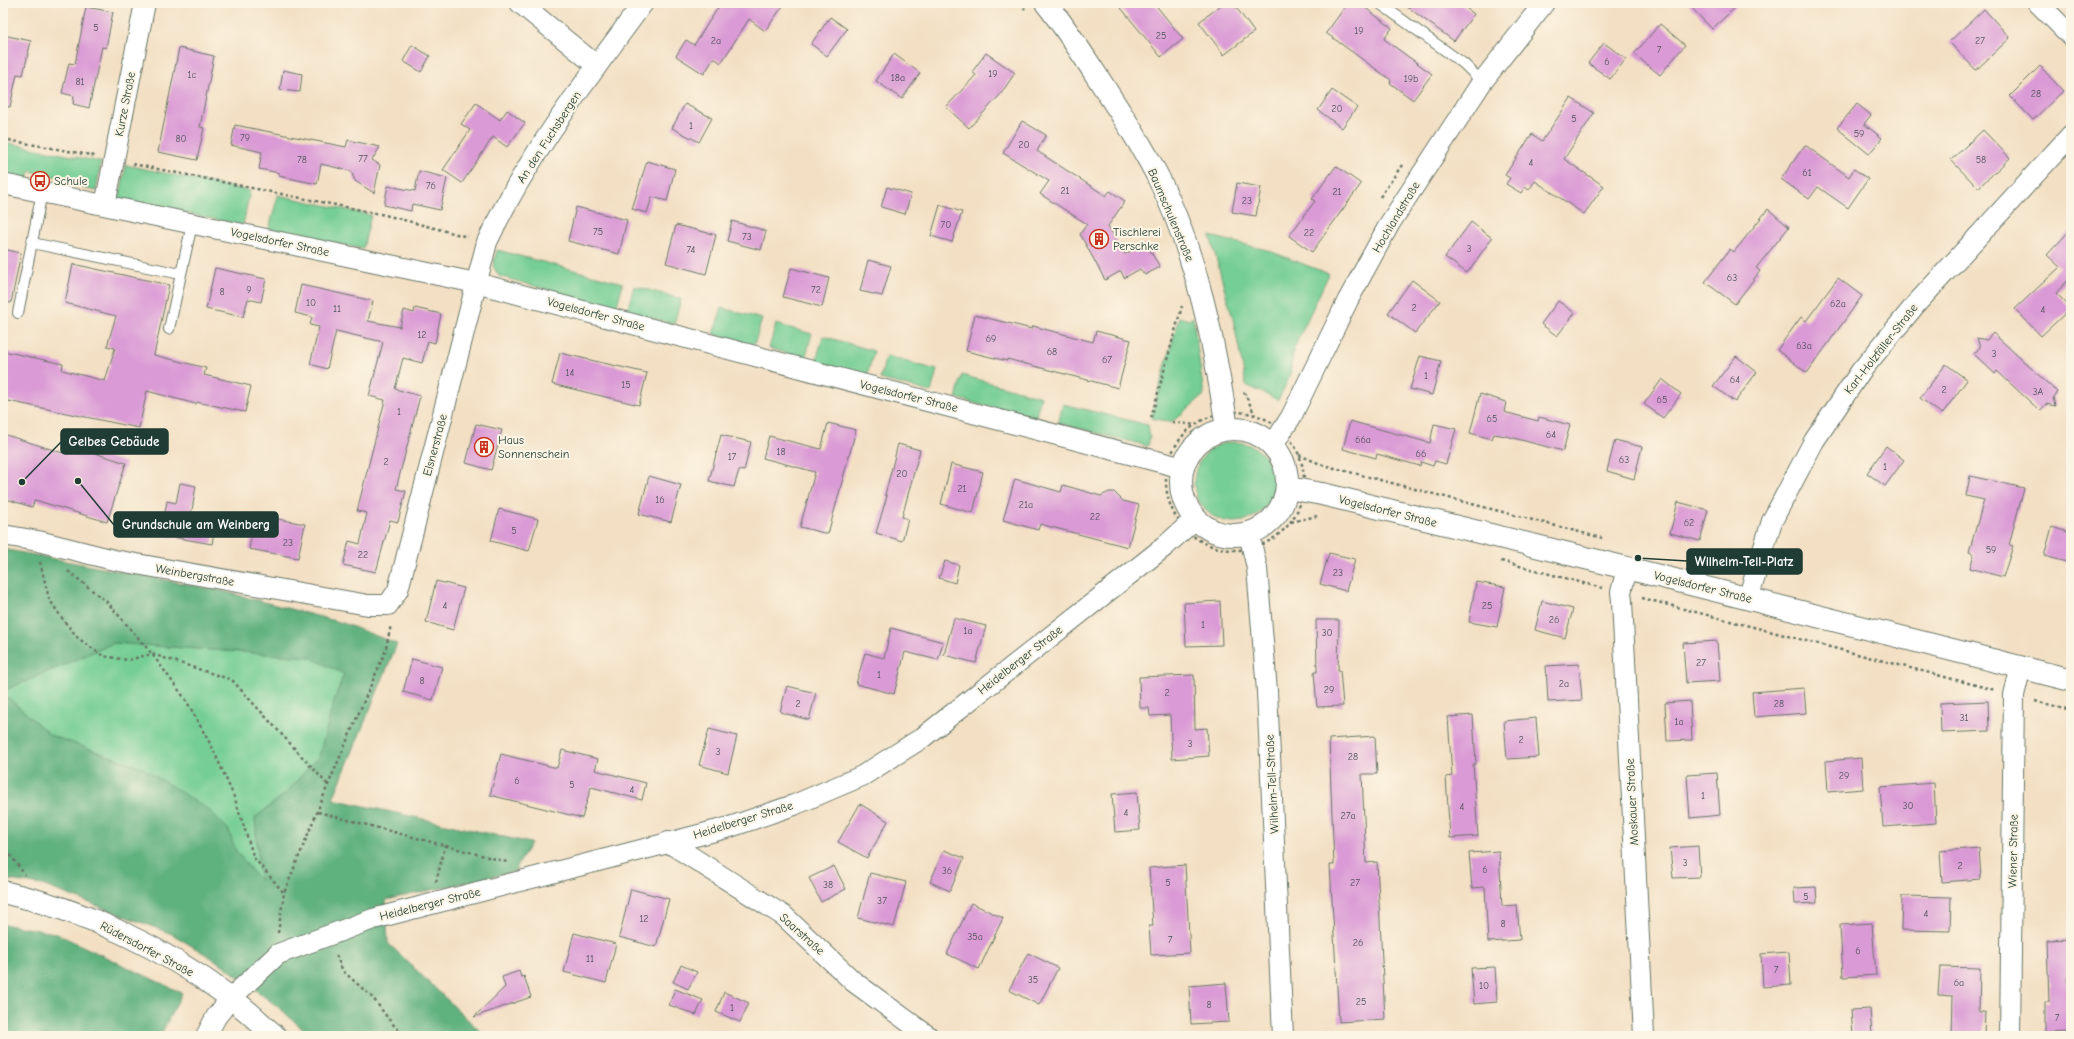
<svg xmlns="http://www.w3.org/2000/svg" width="2074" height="1039" font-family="'Comic Neue',sans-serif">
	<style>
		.green { fill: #74ce94; stroke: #4a8664 }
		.forest { fill: #5fb17e; stroke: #3f7759 }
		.building { fill: #da9ad5 }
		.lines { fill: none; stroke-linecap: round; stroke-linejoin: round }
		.service-casing { stroke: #697666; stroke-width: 12 }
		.minor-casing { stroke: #697666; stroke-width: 22 }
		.tertiary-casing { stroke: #697666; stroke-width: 24 }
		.secondary-casing { stroke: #697666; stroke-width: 24 }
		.path { stroke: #697666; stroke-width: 2.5; stroke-dasharray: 3 3; stroke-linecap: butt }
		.service { stroke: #fff; stroke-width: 10 }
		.minor { stroke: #fff; stroke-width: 20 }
		.tertiary { stroke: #fff; stroke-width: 22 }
		.secondary { stroke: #fff; stroke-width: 22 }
		.labels { text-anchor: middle; stroke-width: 4; stroke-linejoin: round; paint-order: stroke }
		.number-label { font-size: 10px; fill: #4e545c }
		.street-label { font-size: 12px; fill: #1f3d34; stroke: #fcf5e5 }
		.poi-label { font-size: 12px; fill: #1f3d34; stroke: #fcf5e5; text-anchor: start }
		.leader { fill: none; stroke: #1f3d34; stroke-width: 1.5 }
		.callout-dot { fill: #1f3d34; stroke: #fcf5e5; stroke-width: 1.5 }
		.callout { fill: #1f3d34; stroke: #1f3d34; stroke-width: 1.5 }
		.callout-label { font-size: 13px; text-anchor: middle; font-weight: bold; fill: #fff }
	</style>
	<rect width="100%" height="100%" fill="#fcf5e5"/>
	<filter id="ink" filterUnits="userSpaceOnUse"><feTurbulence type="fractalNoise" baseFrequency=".025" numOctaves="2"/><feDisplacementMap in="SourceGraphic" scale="8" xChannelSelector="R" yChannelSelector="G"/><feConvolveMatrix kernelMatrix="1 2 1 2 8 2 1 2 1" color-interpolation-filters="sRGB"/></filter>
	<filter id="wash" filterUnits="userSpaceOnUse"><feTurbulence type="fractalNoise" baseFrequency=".012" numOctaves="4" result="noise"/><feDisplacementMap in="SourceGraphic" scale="16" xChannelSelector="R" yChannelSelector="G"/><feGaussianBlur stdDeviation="0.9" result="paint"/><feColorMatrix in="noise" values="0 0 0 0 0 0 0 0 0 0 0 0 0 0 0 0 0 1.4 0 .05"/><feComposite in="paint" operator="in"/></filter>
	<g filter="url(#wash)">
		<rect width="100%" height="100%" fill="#f3e0c4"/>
		<path class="green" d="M3,142L101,162L96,191L82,188L83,182L30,171L28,180L3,174Z
			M126,165L250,191L243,225L119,199Z
			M278,195L371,215L363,249L269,229Z
			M1210,236L1267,250L1329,274L1293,350L1290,376L1278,400L1246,385L1234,323Z
			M497,250L623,283L616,309L499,276L493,266Z
			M634,286L681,299L674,324L627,311Z
			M722,308L762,319L754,345L713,334Z
			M1179,317L1189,320L1193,317L1204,395L1172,422L1151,418Z
			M776,324L812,334L805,359L769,348Z
			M823,336L874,351L867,376L816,361Z
			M886,356L937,370L931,392L880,379Z
			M962,375L1041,397L1035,420L956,398Z
			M1063,404L1148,425L1150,436L1148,446L1058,423Z
			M1194 482a40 40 0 1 1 80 0a40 40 0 1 1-80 0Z
			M114,643L310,657L344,674L334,701L319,756L286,793L255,818L260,882L236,851L228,829L143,768L50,735L3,693V691Z"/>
		<path class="forest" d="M3,549L223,591L343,623L397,644L333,799L531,843L514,872L386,900L388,943L485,1036H310L283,1011L223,965L172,934L42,885L3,879V693L50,735L143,768L209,810L228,829L236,851L260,881L255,818L286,793L319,756L334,701L344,674L310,657L114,643L3,691Z
			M3,924L55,933L182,993L160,1036H3Z"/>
		<g id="blocks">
			<path class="building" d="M721,3H785L765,31L749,19L721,63L714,58L704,74L676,56L686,40L694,45Z
				M1117,3H1154L1183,39L1161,57Z
				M1224,3H1233L1254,32L1224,55L1199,22Z
				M1348,3H1359L1392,28L1384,39L1432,74L1413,100L1390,83L1391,80L1326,33Z
				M1402,3H1459L1474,14L1454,41Z
				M1687,3H1740L1712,29Z
				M86,7L113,12L106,48L102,47L89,108L73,104L74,96L62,93L69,63L75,64Z
				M1984,9L2010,38L1976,70L1949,42Z
				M830,17L847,29L827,56L811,44Z
				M1660,24L1685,45L1660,75L1634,54Z
				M3,35L31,41L23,75L17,74L10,107L3,106Z
				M1604,43L1626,59L1610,79L1588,63Z
				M412,45L430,56L421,72L403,61Z
				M179,48L214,56L200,127L204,128L197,160L158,152Z
				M986,53L1015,73L1000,95L969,128L946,107L976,75L972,72Z
				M894,54L920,73L902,99L876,81Z
				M2040,66L2063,91L2033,120L2010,96Z
				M283,70L302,74L300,92L280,90Z
				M1332,90L1357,107L1342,128L1318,110Z
				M1571,98L1594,113L1564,159L1604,186L1584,214L1535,181L1529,190L1525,187L1521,193L1506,184L1510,178L1505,175L1532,134L1542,141Z
				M476,103L500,120L507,110L525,123L507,147L493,137L462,183L443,170L470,130L461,124Z
				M685,104L712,118L699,142L672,128Z
				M1857,104L1871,115L1864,124L1882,138L1869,154L1837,128Z
				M1022,121L1046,135L1037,151L1106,196L1110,191L1125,201L1108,226L1125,254L1146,244L1160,267L1145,275L1140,269L1124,278L1121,271L1105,280L1080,234L1087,224L1040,194L1049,181L1003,153Z
				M235,125L346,147L348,140L380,147L372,160L380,165L374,193L355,181L351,171L321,164L317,184L279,176V173L259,169L262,152L231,145Z
				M1983,130L2010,158L1978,188L1951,160Z
				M1805,145L1849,177L1854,169L1868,179L1848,208L1818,187L1809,199L1781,179Z
				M647,161L675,169L667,201L652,197L647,213L632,209Z
				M1336,166L1361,184L1312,252L1289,236L1315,201L1312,199Z
				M419,171L447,178L440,210L412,204L411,211L384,205L388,186L415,191Z
				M1237,183L1261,187L1256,216L1232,212Z
				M887,187L911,194L905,214L881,207Z
				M940,205L962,212L952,242L931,236Z
				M576,207L627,220L619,254L568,241Z
				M1768,209L1789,227L1756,268L1760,271L1735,304L1705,282L1730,249L1734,252Z
				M732,221L766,231L761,250L727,241Z
				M1471,222L1492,238L1467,273L1445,257Z
				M676,225L716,235L706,274L666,263Z
				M2071,229V277L2056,293L2071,308L2041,336L2015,309L2060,267L2047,255Z
				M3,249L21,253L11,303L3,302Z
				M868,260L891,266L882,296L860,291Z
				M73,264L169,285L154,355L206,368L204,375L251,386L245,412L197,402L196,404L147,391L139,428L3,400V351L63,364L62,370L105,381L115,348L107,346L116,316L65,303Z
				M215,268L266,279L261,302L248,299L243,317L206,309Z
				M791,268L829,278L822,307L783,297Z
				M1838,278L1862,296L1807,373L1777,350L1801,317L1806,321Z
				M1412,280L1440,301L1415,333L1388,313Z
				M301,285L373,301L368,321L400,327L404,310L414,313L415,308L441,314L435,343L428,341L422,363L403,358L395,389L420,396L396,489L406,491L398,522L390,520L376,572L343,565L349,541L360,544L367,513L357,511L385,400L369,396L383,342L336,331L327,369L310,364L319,327L310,325L312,317L295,313Z
				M1558,301L1575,313L1557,336L1541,324Z
				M975,315L1032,329L1033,326L1093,342L1096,331L1131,340L1118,388L1007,359V361L966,351Z
				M1993,333L2057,392L2053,397L2055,406L2046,404L2040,411L1997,371L1995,374L1974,354L1980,347L1977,338L1987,340Z
				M560,353L647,373L639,405L552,384Z
				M1420,356L1441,361L1432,395L1410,389Z
				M1736,356L1757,372L1735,402L1713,386Z
				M1946,364L1967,380L1942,414L1920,398Z
				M1662,379L1681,394L1663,418L1644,404Z
				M1480,394L1506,402L1504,412L1538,421L1539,417L1570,425L1563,451L1506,436L1494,434L1492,439L1470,433Z
				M1350,421L1430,443L1434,424L1456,429L1446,464L1435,461L1433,466L1421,462L1420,466L1377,454L1376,458L1343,449Z
				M828,423L856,430L828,534L800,527L815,472L763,458L769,436L821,449Z
				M476,424L502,430L491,470L466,463Z
				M3,434L63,453L66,444L126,463L107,522L35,500L32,507L3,498Z
				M721,435L751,442L744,471L739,470L734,487L709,481Z
				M1615,440L1642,447L1634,479L1607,471Z
				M898,444L920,450L902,517L908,519L902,541L876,533L887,496L885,495Z
				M1886,446L1904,460L1885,486L1867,473Z
				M951,464L983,472L973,513L941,504Z
				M649,476L681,485L671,522L639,514Z
				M1970,476L2024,488L2009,545L2013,546L2003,577L1970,568L1974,554L1969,552L1984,500L1966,496Z
				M1015,479L1061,492L1063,485L1101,496L1109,492H1114L1123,501L1139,505L1128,547L1040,524L1038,530L1003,520Z
				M180,483L196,486L191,516L216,520L212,544L161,535L167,501L176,503Z
				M1678,502L1708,510L1700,541L1670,533Z
				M499,509L538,519L529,551L491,541Z
				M255,515L305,524L298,558L249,549Z
				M2052,527L2071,533V563L2044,556Z
				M1329,553L1355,559L1346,591L1320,584Z
				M945,561L959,565L955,583L939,578Z
				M436,581L464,588L453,630L426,622Z
				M1476,582L1505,587L1497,627L1469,622Z
				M1220,601L1222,645L1186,646L1184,603Z
				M1542,601L1573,609L1565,638L1535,630Z
				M954,618L986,626L976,663L944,655Z
				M1316,620H1339L1338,670H1340L1343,706L1317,707L1314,672H1317Z
				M891,628L943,642L938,660L905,652L894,694L856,684L865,653L884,658Z
				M1717,641L1720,681L1686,683L1683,643Z
				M412,659L442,667L433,700L403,692Z
				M1579,664L1582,700L1548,702L1546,666Z
				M1194,675L1195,729L1207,728L1209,756L1172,759L1170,715L1150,716L1149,708H1140L1139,677Z
				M787,686L816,693L809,720L780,712Z
				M1804,688L1806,713L1754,717L1752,692Z
				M1690,701L1692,740L1667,741L1665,703Z
				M1988,701L1989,731L1941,733L1940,703Z
				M1473,715L1476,764H1473L1478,836L1450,838L1446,777L1452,776L1448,717Z
				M1536,718L1539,757L1507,759L1504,721Z
				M709,729L737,736L728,773L699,765Z
				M1375,736L1377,774H1362L1366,863L1377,862L1385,1019L1339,1022L1330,865H1334L1329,739Z
				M562,750L598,759L595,770L646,783L642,800L591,787L582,818L490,795L501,754L557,768Z
				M1861,758L1863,789L1828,792L1826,761Z
				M1717,773L1720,815L1690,818L1687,775Z
				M1934,783L1936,823L1883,827L1880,787Z
				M1137,792L1140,830L1115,832L1112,794Z
				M860,804L888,821L867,858L838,842Z
				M1698,846L1700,877L1673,878L1670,848Z
				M1979,848L1981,879L1942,882L1940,851Z
				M944,850L964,858L950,891L930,882Z
				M1499,851L1502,906L1517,905L1520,940L1488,942L1485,887L1472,888L1469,853Z
				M1185,865L1190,953L1151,955L1149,926H1153L1149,868Z
				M834,866L846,889L821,902L809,878Z
				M870,873L906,882L894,927L858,918Z
				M1816,887L1817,903L1795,904L1794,888Z
				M631,889L669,899L656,947L619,937Z
				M1902,896L1951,897L1950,931L1901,930Z
				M971,903L1003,918L979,969L947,954Z
				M1872,923L1876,975L1843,977L1840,925Z
				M574,933L616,944L606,983L564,972Z
				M2071,939V974H2068L2070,1032L2045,1033V1002H2049L2047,940Z
				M1789,952L1791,985L1763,987L1761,954Z
				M1028,953L1058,968L1039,1005L1009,990Z
				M681,965L697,972L688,989L673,982Z
				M1495,967L1497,1002L1474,1004L1471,968Z
				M1940,967L1980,968L1979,1012H1985L1984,1036H1952L1953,996L1938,995Z
				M519,971L521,977L524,976L531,997L474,1017L505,987L502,977Z
				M1226,983L1229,1022L1191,1024L1189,986Z
				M675,989L703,1000L696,1015L669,1005Z
				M724,992L749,1003L740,1022L716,1012Z
				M1870,1009L1872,1036H1853L1851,1010Z"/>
		</g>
	</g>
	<g filter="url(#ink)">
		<use href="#blocks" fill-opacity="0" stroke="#697666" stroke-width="1"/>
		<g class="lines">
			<defs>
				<path id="service" d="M1379,3L1464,64L1482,82
					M32,243L181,274
					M18,313L42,192
					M169,329L192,224"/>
				<path id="minor" d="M520,3L597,66
					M2038,3L2071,36
					M3,184L476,283L1183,468
					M105,205L145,3
					M1273,445L1291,417L1348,300L1390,223L1482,82L1544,3
					M1249,534L1257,568L1267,691L1283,1036
					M3,535L38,541L114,560L368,605H388L398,590L487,242C527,156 587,80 643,3
					M1627,569L1621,592L1622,601L1644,1036
					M1748,599L1772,521L1814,441L1861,371L1916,304L2071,135
					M668,842L784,916L854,982L928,1036
					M206,1036L216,1017L231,998L278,954L373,919L730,827L794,805L862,776L922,738L1164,547L1195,519
					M2010,1036L2014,695L2021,667"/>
				<path id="tertiary" d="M1046,3C1070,33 1090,66 1111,98C1128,124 1145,151 1159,179C1197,256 1215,344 1227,429
					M1181 482a53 53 0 1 1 106 0a53 53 0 1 1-106 0Z
					M1288,488L1322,494L1635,570L2071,680"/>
				<path id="secondary" d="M3,892C85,910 164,948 231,998C247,1010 261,1024 275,1036"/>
			</defs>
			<use href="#service" class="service-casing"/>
			<use href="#minor" class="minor-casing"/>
			<use href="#tertiary" class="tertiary-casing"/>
			<use href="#secondary" class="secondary-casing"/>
			<path class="path" d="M1020,3L1025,9
				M3,139L95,156
				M133,164L385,215L468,237
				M1380,197L1402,165
				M1244,392L1255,415
				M1166 481a69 69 0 1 1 138 0a69 69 0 1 1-138 0Z
				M1151,418L1182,306
				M1172,422L1195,425
				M1299,455L1323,465L1602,538
				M1291,522L1317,516
				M1501,561L1602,588
				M40,562L49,599L64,621L78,638L103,656L128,660L152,654L232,680L328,785
				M68,571L108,603L152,654L186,700L212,747L235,799L254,858L284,893
				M1642,598L1995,690
				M2035,701L2071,710
				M318,812L507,862
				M3,845L25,875
				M436,882L445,846
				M278,933L284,893L328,785L385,652L391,625
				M336,955L343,971L373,998L390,1021L404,1036"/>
			<use href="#service" class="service"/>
			<use href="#minor" class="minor"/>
			<use href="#tertiary" class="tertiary"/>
			<use href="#secondary" class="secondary"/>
		</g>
	</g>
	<defs>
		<symbol id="bus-ring" viewBox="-11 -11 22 22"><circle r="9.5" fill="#fcf5e5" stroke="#c8321e" stroke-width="1.5"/><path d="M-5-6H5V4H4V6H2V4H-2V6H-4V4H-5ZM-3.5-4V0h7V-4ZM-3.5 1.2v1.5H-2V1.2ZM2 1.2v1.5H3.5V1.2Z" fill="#c8321e"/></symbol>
		<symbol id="building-ring" viewBox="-11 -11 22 22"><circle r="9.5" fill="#fcf5e5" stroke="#c8321e" stroke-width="1.5"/><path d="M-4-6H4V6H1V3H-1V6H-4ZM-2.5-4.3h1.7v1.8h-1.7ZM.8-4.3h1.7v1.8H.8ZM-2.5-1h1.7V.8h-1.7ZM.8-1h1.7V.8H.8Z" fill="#c8321e"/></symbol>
	</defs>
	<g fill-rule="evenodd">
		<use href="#bus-ring" x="29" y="170" width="22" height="22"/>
		<use href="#building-ring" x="1088" y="228" width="22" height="22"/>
		<use href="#building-ring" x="473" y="436" width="22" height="22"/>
	</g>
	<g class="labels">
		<g class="number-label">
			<text x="96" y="31">5</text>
			<text x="1359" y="34">19</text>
			<text x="1161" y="39">25</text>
			<text x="716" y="44">2a</text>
			<text x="1980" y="44">27</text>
			<text x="1659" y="53">7</text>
			<text x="1607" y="65">6</text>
			<text x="993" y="77">19</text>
			<text x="192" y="78">1c</text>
			<text x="898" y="81">18a</text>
			<text x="1411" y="82">19b</text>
			<text x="80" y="85">81</text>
			<text x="2036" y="97">28</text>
			<text x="1337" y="112">20</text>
			<text x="1574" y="122">5</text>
			<text x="691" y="129">1</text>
			<text x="1859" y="137">59</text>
			<text x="245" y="141">79</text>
			<text x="181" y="142">80</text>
			<text x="1024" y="148">20</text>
			<text x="363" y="162">77</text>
			<text x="302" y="163">78</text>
			<text x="1981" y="163">58</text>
			<text x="1531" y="166">4</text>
			<text x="1807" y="176">61</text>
			<text x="431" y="189">76</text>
			<text x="1065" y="194">21</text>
			<text x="1337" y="195">21</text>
			<text x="1247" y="204">23</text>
			<text x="946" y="228">70</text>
			<text x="598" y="235">75</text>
			<text x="1309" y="236">22</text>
			<text x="747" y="240">73</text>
			<text x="1469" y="252">3</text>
			<text x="691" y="253">74</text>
			<text x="1732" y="281">63</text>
			<text x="249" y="293">9</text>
			<text x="816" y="293">72</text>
			<text x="222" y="295">8</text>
			<text x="311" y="306">10</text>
			<text x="1838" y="307">62a</text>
			<text x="1414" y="311">2</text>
			<text x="337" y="312">11</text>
			<text x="2043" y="313">4</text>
			<text x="422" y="338">12</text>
			<text x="991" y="342">69</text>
			<text x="1804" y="349">63a</text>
			<text x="1052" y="355">68</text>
			<text x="1994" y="357">3</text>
			<text x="1107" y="363">67</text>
			<text x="570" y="376">14</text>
			<text x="1426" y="379">1</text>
			<text x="1735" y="383">64</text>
			<text x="626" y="388">15</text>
			<text x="1944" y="393">2</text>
			<text x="2038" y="395">3A</text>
			<text x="1662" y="403">65</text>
			<text x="399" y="415">1</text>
			<text x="1492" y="422">65</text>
			<text x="1551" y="438">64</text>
			<text x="1363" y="443">66a</text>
			<text x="781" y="455">18</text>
			<text x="1421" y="457">66</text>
			<text x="732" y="460">17</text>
			<text x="1624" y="463">63</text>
			<text x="386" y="465">2</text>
			<text x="1885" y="470">1</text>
			<text x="902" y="477">20</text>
			<text x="962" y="492">21</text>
			<text x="660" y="503">16</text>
			<text x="1026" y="508">21a</text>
			<text x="1095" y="520">22</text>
			<text x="1689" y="526">62</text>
			<text x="514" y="534">5</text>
			<text x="288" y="546">23</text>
			<text x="1991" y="553">59</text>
			<text x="363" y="558">22</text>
			<text x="1338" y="576">23</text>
			<text x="445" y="609">4</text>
			<text x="1487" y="609">25</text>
			<text x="1554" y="623">26</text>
			<text x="1203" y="628">1</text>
			<text x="968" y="634">1a</text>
			<text x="1327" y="636">30</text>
			<text x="1701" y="666">27</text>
			<text x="879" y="678">1</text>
			<text x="422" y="684">8</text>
			<text x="1564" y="687">2a</text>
			<text x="1329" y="693">29</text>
			<text x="1167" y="696">2</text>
			<text x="798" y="707">2</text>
			<text x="1779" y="707">28</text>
			<text x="1964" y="721">31</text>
			<text x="1679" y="725">1a</text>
			<text x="1521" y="743">2</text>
			<text x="1190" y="747">3</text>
			<text x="718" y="755">3</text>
			<text x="1353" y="760">28</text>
			<text x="1844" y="779">29</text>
			<text x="517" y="784">6</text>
			<text x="572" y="788">5</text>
			<text x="632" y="793">4</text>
			<text x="1703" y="799">1</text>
			<text x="1908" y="809">30</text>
			<text x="1462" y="810">4</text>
			<text x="1126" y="816">4</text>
			<text x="1348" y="819">27a</text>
			<text x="1685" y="866">3</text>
			<text x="1960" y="869">2</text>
			<text x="1485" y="873">6</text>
			<text x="947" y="874">36</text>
			<text x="1168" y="886">5</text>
			<text x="1355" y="886">27</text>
			<text x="828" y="888">38</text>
			<text x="1806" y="900">5</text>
			<text x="882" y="904">37</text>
			<text x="1926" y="917">4</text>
			<text x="644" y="922">12</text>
			<text x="1503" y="927">8</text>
			<text x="975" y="940">35a</text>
			<text x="1170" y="943">7</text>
			<text x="1358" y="946">26</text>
			<text x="1858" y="954">6</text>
			<text x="590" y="962">11</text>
			<text x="1776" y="973">7</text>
			<text x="1033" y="983">35</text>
			<text x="1959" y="986">6a</text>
			<text x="1484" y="989">10</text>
			<text x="1361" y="1005">25</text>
			<text x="1209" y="1008">8</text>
			<text x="732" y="1011">1</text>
			<text x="2057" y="1021">7</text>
		</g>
		<g class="street-label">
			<text transform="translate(125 104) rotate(-79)" y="4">Kurze Straße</text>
			<text transform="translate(549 137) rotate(-57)" y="4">An den Fuchsbergen</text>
			<text transform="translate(1171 215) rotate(67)" y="4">Baumschulenstraße</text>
			<text transform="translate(1396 217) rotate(-59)" y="4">Hochlandstraße</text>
			<text transform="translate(280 242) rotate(12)" y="4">Vogelsdorfer Straße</text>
			<text transform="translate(596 314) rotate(15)" y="4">Vogelsdorfer Straße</text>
			<text transform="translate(1881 349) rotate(-52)" y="4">Karl-Holzfäller-Straße</text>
			<text transform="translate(909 396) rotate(14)" y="4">Vogelsdorfer Straße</text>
			<text transform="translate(435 445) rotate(-75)" y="4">Elsnerstraße</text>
			<text transform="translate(1388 511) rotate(14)" y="4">Vogelsdorfer Straße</text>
			<text transform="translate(195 575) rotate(10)" y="4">Weinbergstraße</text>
			<text transform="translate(1703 587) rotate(14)" y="4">Vogelsdorfer Straße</text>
			<text transform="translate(1020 660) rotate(-38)" y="4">Heidelberger Straße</text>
			<text transform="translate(1272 784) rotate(-93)" y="4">Wilhelm-Tell-Straße</text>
			<text transform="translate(1632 802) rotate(-93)" y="4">Moskauer Straße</text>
			<text transform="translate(743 820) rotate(-17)" y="4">Heidelberger Straße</text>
			<text transform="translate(2013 851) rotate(-89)" y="4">Wiener Straße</text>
			<text transform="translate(430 904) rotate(-14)" y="4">Heidelberger Straße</text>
			<text transform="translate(802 934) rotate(42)" y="4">Saarstraße</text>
			<text transform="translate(147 949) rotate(28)" y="4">Rüdersdorfer Straße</text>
		</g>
		<g class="poi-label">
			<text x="54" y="185">Schule</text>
			<text x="1113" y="236">Tischlerei<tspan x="1113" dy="14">Perschke</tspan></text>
			<text x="498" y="444">Haus<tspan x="498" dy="14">Sonnenschein</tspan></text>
		</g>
	</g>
	<path class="leader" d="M22 482L61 442M78 481L114 525M1638 558L1687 561"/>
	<g class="callout-dot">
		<circle cx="22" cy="482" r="4"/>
		<circle cx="78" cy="481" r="4"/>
		<circle cx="1638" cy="558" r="4"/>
	</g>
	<g class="callout">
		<rect x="61" y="429" width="107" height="25" rx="4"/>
		<rect x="114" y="512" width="164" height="25" rx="4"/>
		<rect x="1687" y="549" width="115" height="25" rx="4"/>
	</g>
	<g class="callout-label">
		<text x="114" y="446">Gelbes Gebäude</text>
		<text x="196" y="529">Grundschule am Weinberg</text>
		<text x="1744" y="566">Wilhelm-Tell-Platz</text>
	</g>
	<rect width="2074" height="1039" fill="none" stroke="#fcf5e5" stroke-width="16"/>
</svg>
